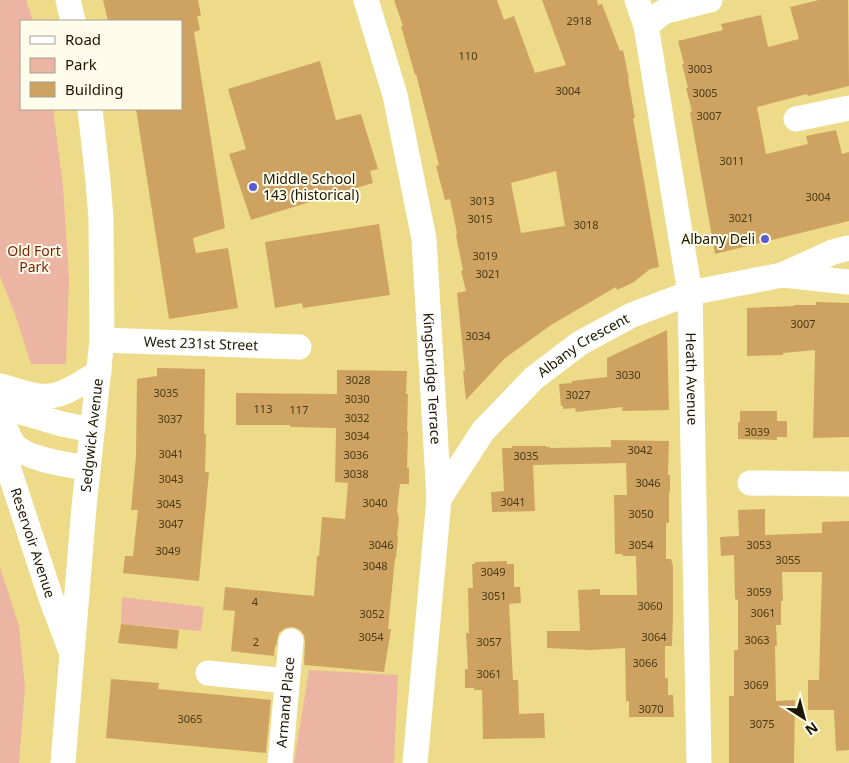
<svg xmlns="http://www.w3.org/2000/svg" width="849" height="763" font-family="'Noto Sans',sans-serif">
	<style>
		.green { fill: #ecb4a3 }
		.building { fill: #cea362; fill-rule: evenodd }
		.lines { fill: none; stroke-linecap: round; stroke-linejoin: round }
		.minor { stroke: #fff; stroke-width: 25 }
		.poi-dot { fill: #595cd3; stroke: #fffcec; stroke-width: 2 }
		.labels { text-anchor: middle; stroke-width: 4; stroke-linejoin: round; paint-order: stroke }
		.number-label { font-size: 11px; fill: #483a18 }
		.poi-label { font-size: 14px; fill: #1c1700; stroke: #fffcec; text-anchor: start }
		.park-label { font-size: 14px; fill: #7c2403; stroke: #fffcec }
		.street-label { font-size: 14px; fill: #1c1700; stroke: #fffcec }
	</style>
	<rect width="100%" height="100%" fill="#eddb89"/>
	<path class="green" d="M0,0H26L33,21H21V109H53L63,186L69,279L66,364H31L15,314L0,276Z
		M0,567L19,626L25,688L19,763H0Z
		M122,597L204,607L201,631L121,624Z
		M309,670L398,675L394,763H294Z"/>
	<path class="building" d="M103,0H198L201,16H197L200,30L194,32L225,228L193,238L196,253L228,248L238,308L169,319L136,109H181V21H108Z
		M394,0H497L504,20L514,16L535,73L566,65L542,0H597L598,5L602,4L620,51L623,50L629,79H628L635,118H633L659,267L650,269L634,282L617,290L616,287L551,325L504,359L466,400L463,371H465L457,293L466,291L461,271L463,270L456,236L457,233L450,199L445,200L436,166L439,165L416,74L415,75L401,26H403ZM556,171L565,226L521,233L511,183Z
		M819,0H848L849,86L808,96L807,94L757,107L766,154L808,144L806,136L836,130L842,154L849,152V221L715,254L690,112L692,111L686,88H688L682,64H684L678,41L723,30L721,24L761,15L768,47L799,39L790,7Z
		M320,61L336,120L361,114L378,169L370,171L373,183L251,220L229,154L246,149L228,89Z
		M379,224L390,295L303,308L302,303L275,308L265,242Z
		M816,302L849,303V437L813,438L815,350L783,353V355L747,356V308L794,306V305H816Z
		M667,330L669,410L622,411L623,407L576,412L575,408L563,409V406H561L559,384L572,383V381L607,377V358Z
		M157,368L205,369L204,434H206L205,472H209L199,581L123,573L125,556H133L138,510H131L136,456L137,379L157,376Z
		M337,370L407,371L406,394H408L407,431H408L407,468H409V484H400L397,511L399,519L397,536H398L396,558H395L388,629H391L384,672L304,665L305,642L304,635L300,630L293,627L285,628L279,633L276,646H275L274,656L231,651L235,611L223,610L225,587L314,596L317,556H319L322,517L345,519L348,483L335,482L336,428L290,427V425H236V393L337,394Z
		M740,411H777V421H787V437H777V440L738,439V422H740Z
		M611,440L669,441L668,475H670V492H669V523H666V559H671L673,566V617L672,646H665V678H668V695H673L674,717H629V701H626L625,648L591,650L547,648V631H580L578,590L600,589V595H637L636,556H623L622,554H615L614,495H627L626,463L533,465L535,511L492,512L491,492L504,491L502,448H512V446H546V447H550V448L611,447Z
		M765,509V535L822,533V522L849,521V750L836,751L834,710H808V680H819L822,572H782L783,601H781V625H776L777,646H775L776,701L795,700L794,763H729V696H734V650H738V600L735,599L734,555L721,556L720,537L739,536L738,510Z
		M507,561V564H514V587H520L521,603L509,604L513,680H518L519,714L544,713L545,738L483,739L482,690H474V688H465V669H468L466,633H469L468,588H473L472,564H475V562Z
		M121,624L179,630L177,649L118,643Z
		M111,679L159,683L158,689L271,700L266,753L106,738Z"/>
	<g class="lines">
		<g class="minor">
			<path d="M68,0L73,21"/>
			<path id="s1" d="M366,0L395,95L424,239L439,499L415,763"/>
			<path id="s2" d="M637,0L646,26L690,293L699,763"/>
			<path d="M646,26L663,12L710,0"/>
			<path d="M796,119L849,108"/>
			<path d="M782,275L849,282"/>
			<path id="s3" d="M102,340L299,347"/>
			<path d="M0,386C12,389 25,394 38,396C61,399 81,383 99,372"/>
			<path d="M0,406L62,424L92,430"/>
			<path d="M0,413C4,424 7,436 14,445C28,460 69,465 88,468"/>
			<path id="s4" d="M6,431L5,448L9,470L51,598L69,646"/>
			<path d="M750,483L849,484"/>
			<path id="s5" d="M439,499L483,431L534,378L580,343L632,315L690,293L782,275L833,252L849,248"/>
			<path d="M208,673L287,681"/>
			<path id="s6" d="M63,763L84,507L102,340L101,219L98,181L90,109"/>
			<path id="s7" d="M280,763L291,641"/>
		</g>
	</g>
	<g class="poi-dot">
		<circle cx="253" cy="187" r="5"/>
		<circle cx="765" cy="239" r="5"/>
	</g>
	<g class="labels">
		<g class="number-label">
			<text x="579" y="25">2918</text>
			<text x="468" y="60">110</text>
			<text x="700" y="73">3003</text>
			<text x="568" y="95">3004</text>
			<text x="705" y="97">3005</text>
			<text x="709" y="120">3007</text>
			<text x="732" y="165">3011</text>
			<text x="818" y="201">3004</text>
			<text x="482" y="205">3013</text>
			<text x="741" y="222">3021</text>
			<text x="480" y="223">3015</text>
			<text x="586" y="229">3018</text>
			<text x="485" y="260">3019</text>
			<text x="488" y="278">3021</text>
			<text x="803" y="328">3007</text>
			<text x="478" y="340">3034</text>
			<text x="628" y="379">3030</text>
			<text x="358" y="384">3028</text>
			<text x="166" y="397">3035</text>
			<text x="578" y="399">3027</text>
			<text x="357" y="403">3030</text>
			<text x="263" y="413">113</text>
			<text x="299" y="414">117</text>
			<text x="357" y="422">3032</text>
			<text x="170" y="423">3037</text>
			<text x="757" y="436">3039</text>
			<text x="357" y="440">3034</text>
			<text x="640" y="454">3042</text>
			<text x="171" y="458">3041</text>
			<text x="356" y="459">3036</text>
			<text x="526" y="460">3035</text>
			<text x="356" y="478">3038</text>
			<text x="171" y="483">3043</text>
			<text x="648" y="487">3046</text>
			<text x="513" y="506">3041</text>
			<text x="375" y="507">3040</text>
			<text x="169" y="508">3045</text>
			<text x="641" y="518">3050</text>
			<text x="171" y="528">3047</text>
			<text x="381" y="549">3046</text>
			<text x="641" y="549">3054</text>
			<text x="759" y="549">3053</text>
			<text x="168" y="555">3049</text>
			<text x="788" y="564">3055</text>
			<text x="375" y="570">3048</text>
			<text x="493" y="576">3049</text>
			<text x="759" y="596">3059</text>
			<text x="494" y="600">3051</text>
			<text x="255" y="606">4</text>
			<text x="650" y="610">3060</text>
			<text x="763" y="617">3061</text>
			<text x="372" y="618">3052</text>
			<text x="371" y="641">3054</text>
			<text x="654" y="641">3064</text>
			<text x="757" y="644">3063</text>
			<text x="256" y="646">2</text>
			<text x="489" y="646">3057</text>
			<text x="645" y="667">3066</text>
			<text x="489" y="678">3061</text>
			<text x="756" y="689">3069</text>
			<text x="651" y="713">3070</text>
			<text x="190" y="723">3065</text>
			<text x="762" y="728">3075</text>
		</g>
		<g class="poi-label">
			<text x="263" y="184">Middle School<tspan x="263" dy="16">143 (historical)</tspan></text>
			<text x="755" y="244" text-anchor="end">Albany Deli</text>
		</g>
		<g class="park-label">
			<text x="34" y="256">Old Fort<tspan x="34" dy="16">Park</tspan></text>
		</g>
		<g class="street-label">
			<text dy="5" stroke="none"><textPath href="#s3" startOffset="99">West 231st Street</textPath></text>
			<text dy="5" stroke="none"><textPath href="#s5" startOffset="214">Albany Crescent</textPath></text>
			<text dy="5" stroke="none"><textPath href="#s1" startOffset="386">Kingsbridge Terrace</textPath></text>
			<text dy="5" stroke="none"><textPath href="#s2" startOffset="384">Heath Avenue</textPath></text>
			<text dy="5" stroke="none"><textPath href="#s6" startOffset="329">Sedgwick Avenue</textPath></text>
			<text dy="5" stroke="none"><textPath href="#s4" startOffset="116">Reservoir Avenue</textPath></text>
			<text dy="5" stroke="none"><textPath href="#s7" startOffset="61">Armand Place</textPath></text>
		</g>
	</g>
	<rect x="20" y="20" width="162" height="90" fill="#fffcec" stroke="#a4a08e"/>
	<rect x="30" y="36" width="25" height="8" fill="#ffffff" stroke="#a4a08e"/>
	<text x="65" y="45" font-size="15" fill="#1c1700">Road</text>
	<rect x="30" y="58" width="25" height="15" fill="#ecb4a3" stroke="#a4a08e"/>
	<text x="65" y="70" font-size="15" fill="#1c1700">Park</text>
	<rect x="30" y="82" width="25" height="15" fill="#cea362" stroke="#a4a08e"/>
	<text x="65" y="95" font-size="15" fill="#1c1700">Building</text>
	<g transform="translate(804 718) rotate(144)" stroke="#fffcec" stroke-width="4" paint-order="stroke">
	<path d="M0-4L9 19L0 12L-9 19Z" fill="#1c1700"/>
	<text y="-8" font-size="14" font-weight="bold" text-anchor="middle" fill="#1c1700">N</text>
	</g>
</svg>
